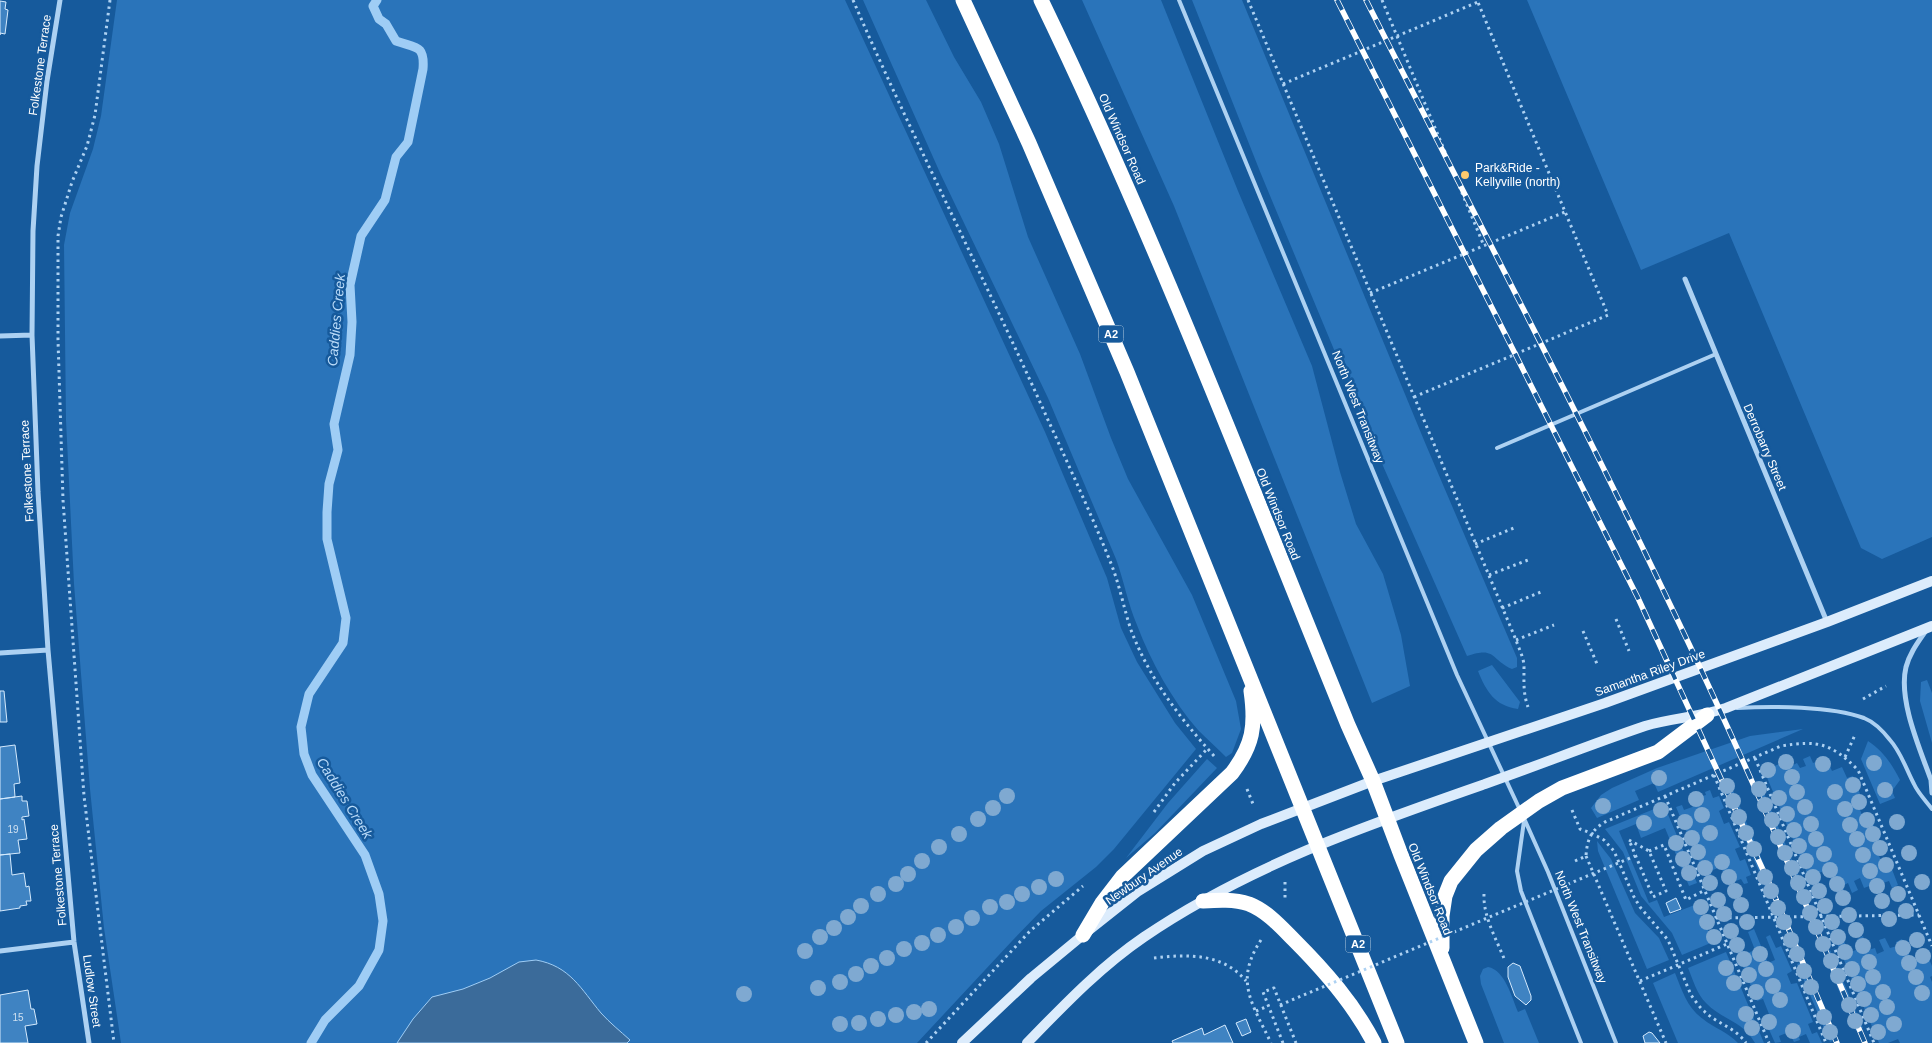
<svg xmlns="http://www.w3.org/2000/svg" width="1932" height="1043" font-family="Helvetica,sans-serif">
	<style>
		.green { fill: #2a74ba }
		.water { fill: #3b6b9a; stroke: #9fcdf5 }
		.lines { fill: none; stroke-linecap: round; stroke-linejoin: round }
		.stream { stroke: #9fcdf5; stroke-width: 9 }
		.building { fill: #3f83c2; stroke: #d5eafd }
		.path { stroke: #add1f2; stroke-width: 3; stroke-dasharray: 2.5 4; stroke-linecap: butt }
		.lane { stroke: #add1f2; stroke-width: 4 }
		.street { stroke: #add1f2; stroke-width: 5 }
		.secondary { stroke: #dcecfc; stroke-width: 10 }
		.highway { stroke: #fff; stroke-width: 15 }
		.rail-casing { stroke: #fff; stroke-width: 5.5 }
		.rail { stroke: #165a9c; stroke-width: 4; stroke-dasharray: 11; stroke-linecap: butt }
		.path-bridge { stroke: #add1f2; stroke-width: 3; stroke-dasharray: 2.5 4; stroke-linecap: butt }
		.tree { fill: #7fa9d1 }
		.poi-dot { fill: #ffcb6e; stroke: #165a9c; stroke-width: 2 }
		.labels { text-anchor: middle; stroke-width: 5; stroke-linejoin: round; paint-order: stroke }
		.number-label { font-size: 10px; fill: #cfe0f0 }
		.shield { fill: #165a9c; stroke: #b9cee1; stroke-width: 1 }
		.shield-label { font-size: 11px; font-weight: bold; fill: #fff }
		.street-label { font-size: 12px; fill: #fff; stroke: #165a9c }
		.poi-label { font-size: 12px; fill: #fff; stroke: #165a9c; text-anchor: start }
		.water-label { font-size: 14px; font-style: italic; fill: #badbf9; stroke: #165a9c }
	</style>
	<rect width="100%" height="100%" fill="#165a9c"/>
	<path class="green" d="M117,0H845L1045,432L1107,578L1121,628L1137,662L1175,723L1196,749L1114,849L1096,867L1041,911L1012,941L917,1043H121L104,928L90,789L74,584L66,420L64,245L70,213L93,149L101,116Z
		M863,0H926L954,57L981,102L999,144L1028,237L1080,354L1111,438L1128,479L1192,595L1236,701L1241,729L1232,753L1226,757C1217,748 1207,739 1198,730C1172,700 1151,662 1137,625C1128,604 1124,581 1116,559L1048,398L941,175Z
		M1082,0H1161L1238,191L1312,366L1340,472L1356,524L1383,574L1401,635L1410,686L1372,703L1174,206Z
		M1192,0H1242L1426,445L1517,658V667L1512,669C1490,659 1496,646 1467,656L1372,441L1261,174Z
		M1527,0H1932V537L1882,559L1861,548L1729,233L1641,270Z
		M1492,665L1520,702L1518,709C1495,706 1486,691 1478,671Z
		M1927,680L1932,693V743L1920,701L1921,682Z
		M1803,729L1658,792L1654,783L1635,791L1639,800L1597,818L1591,808L1601,795L1612,788L1657,768L1750,736Z
		M1868,741C1883,751 1892,764 1900,780L1892,791L1895,798L1880,804L1861,759Z
		M1810,756L1813,763L1826,758L1832,771L1842,767L1847,778L1853,776L1864,804L1859,807L1862,815L1868,812L1884,851L1878,854L1882,862L1888,859L1898,885L1892,888L1889,881L1880,884L1882,892L1876,894L1872,885L1864,888L1860,878L1854,881L1858,890L1852,893L1848,883L1842,886L1844,890L1838,893L1827,870L1816,874L1819,882L1812,885L1763,768L1770,765L1772,767L1782,763V760L1788,758L1791,766L1797,763L1800,768L1806,766L1803,759Z
		M1207,759L1217,768L1155,833L1126,858L1168,803Z
		M1728,778L1772,884L1765,886L1721,782Z
		M1761,786L1804,888L1797,891L1754,788Z
		M1710,790L1713,798L1719,796L1724,808L1719,811L1724,824L1729,822L1740,847L1735,849L1740,861L1745,859L1751,875L1746,877L1748,883L1744,884L1741,879L1728,884L1721,867L1710,871L1716,885L1710,888L1676,807L1682,805L1684,810L1695,806L1690,794L1696,792L1699,797L1706,795L1705,792Z
		M1664,805L1697,883L1689,886L1665,828L1641,838L1636,824L1619,831L1649,903L1657,900L1664,917L1697,904L1713,942L1682,955L1672,933L1641,896L1623,852L1605,829Z
		M1597,841L1611,859L1635,913L1659,938L1669,960L1647,969L1598,851Z
		M1754,929L1768,963L1775,960L1766,937L1770,935L1776,948L1781,946L1792,971L1787,974L1791,984L1797,983L1813,1022L1808,1024L1812,1034L1817,1032L1822,1043H1810L1806,1034L1799,1037L1800,1040L1794,1042L1789,1032L1779,1036L1781,1042L1775,1043L1763,1016L1769,1014L1763,999L1757,1001L1737,952L1742,950L1745,954L1755,950L1748,932Z
		M1840,931L1849,953L1860,948L1857,939L1863,936L1868,950L1875,948L1877,954L1884,951L1879,940L1885,938L1890,948L1897,946L1896,942L1902,939L1912,961L1921,957L1919,952L1925,950L1932,966V976L1930,977L1932,982V1043H1900L1898,1039L1888,1043H1879L1833,934Z
		M1830,950L1863,1028L1856,1031L1823,953Z
		M1726,952L1764,1043H1755C1742,1020 1722,1020 1706,1003C1697,994 1693,980 1688,968Z
		M1804,961L1837,1039L1830,1042L1797,964Z
		M1488,967C1505,970 1512,998 1518,1012L1525,1009L1539,1043H1504L1481,984L1480,976L1483,969Z
		M1675,973C1682,990 1687,1008 1703,1019C1714,1028 1728,1032 1738,1043H1678L1653,983Z"/>
	<path class="water" d="M536,960C570,966 581,989 601,1013C610,1023 620,1031 630,1040L627,1043H397L413,1019L432,997L463,989L490,978L519,962Z"/>
	<g class="lines">
		<path class="stream" d="M311,1043L325,1020L359,986L379,950L383,921L379,894L365,855L312,775L304,754L301,727L309,694L343,643L346,618L327,539V512L329,484L338,450L334,424L350,355L352,322L350,285L361,236L385,200L396,157L408,142L423,69C425,44 415,48 396,41L386,24L379,19L373,6L377,0"/>
	</g>
	<path class="building" d="M0,1L6,2L5,9L8,10L5,34L0,33V35Z
		M0,691H4L7,722H0Z
		M15,745L20,783L14,784L15,797L0,799V747Z
		M22,796V801H27L29,816L22,817V820L24,819L27,839L18,840L20,853L0,855V799Z
		M10,854L12,875L24,873L26,887L29,886L31,901H26L27,905L20,906V908L0,911V855Z
		M1676,898L1681,909L1670,913L1666,903Z
		M1513,963L1520,966L1531,996V1000L1526,1005L1515,996L1508,977V967Z
		M28,990L31,1009H34L37,1024L25,1026L28,1043H0V995Z
		M1246,1019L1251,1032L1242,1036L1236,1023Z
		M1225,1025L1233,1043H1173L1172,1041L1202,1028L1204,1035Z
		M1649,1032L1652,1033L1660,1043H1645L1643,1036Z"/>
	<g class="lines">
		<path class="path" d="M110,0L95,115L87,146L72,182L61,217L58,236V340L63,500L84,796L114,1043
			M853,0C913,139 982,273 1044,411C1067,462 1091,513 1112,566C1120,587 1124,609 1131,630C1150,680 1180,718 1215,757
			M1248,0L1516,640C1519,649 1524,658 1524,667C1524,682 1523,693 1528,707
			M1382,0L1484,246
			M1283,84L1478,2
			M1370,293L1565,212
			M1414,397L1608,315L1477,0
			M1475,544L1514,528
			M1489,575L1528,560
			M1502,608L1541,592
			M1616,619L1629,651
			M1583,631L1597,664
			M1516,640L1554,625
			M1863,699L1886,686
			M1845,757L1855,735
			M1755,758L1874,1043
			M1714,775L1826,1043
			M1247,789L1253,804
			M1665,796L1769,1043
			M1572,810L1580,829L1591,833L1604,840L1614,851L1634,897L1640,907L1668,940L1691,995C1695,1000 1699,1007 1704,1011C1717,1024 1735,1027 1746,1043
			M1154,812L1175,783L1207,749
			M1629,840L1649,851L1666,891L1653,897Z
			M1649,851L1664,845L1686,900L1705,890
			M1586,856L1666,1043
			M1575,861L1586,856C1587,840 1591,830 1605,822L1781,746C1818,740 1831,743 1858,770L1932,946
			M1285,882V898
			M1484,894C1483,917 1497,940 1505,961
			M1716,918L1919,915
			M1261,940C1234,981 1252,1003 1271,1043
			M1154,958C1187,954 1223,953 1246,981
			M1640,981L1727,944
			M1256,1011L1268,1006
			M926,1043L1030,931L1083,886
			M1283,1043L1263,992L1274,988L1296,1043"/>
		<path class="lane" d="M1179,0L1457,675L1520,810
			M1497,448L1716,354
			M1737,708C1772,706 1831,706 1864,718C1874,722 1883,731 1890,740C1901,752 1906,769 1914,784C1918,793 1926,801 1932,809
			M1523,816L1548,872L1616,1043
			M1524,821L1517,871L1521,891L1581,1043"/>
		<path class="street" d="M60,0L47,81L37,166L33,231L32,335L38,492L48,650L74,942L89,1043
			M1685,279L1827,622
			M0,336L32,335
			M1927,629C1919,641 1910,652 1906,667C1898,700 1920,749 1931,780L1932,793
			M0,653L48,650
			M0,951L74,942"/>
		<path class="secondary" d="M962,1043L1031,978L1083,935L1137,892L1203,851L1261,824L1373,781L1605,703L1827,622L1932,581
			M1027,1043C1064,1005 1100,967 1144,937C1248,866 1367,825 1485,784C1539,765 1592,744 1645,726C1672,718 1700,717 1726,708L1932,626"/>
		<path class="highway" d="M963,0L1029,143L1127,372L1397,1043
			M1041,0C1155,236 1249,482 1348,725L1373,781L1401,855L1476,1043
			M1203,901C1218,900 1234,899 1249,904C1267,911 1281,927 1294,940C1325,971 1354,1004 1374,1043
			M1083,935L1102,903L1122,877L1232,773C1253,745 1256,726 1251,691
			M1442,948V916L1445,896L1451,881L1476,850L1501,828L1539,801L1562,788L1658,752L1707,715"/>
		<defs>
			<path id="rail" d="M1337,0L1638,598L1769,883L1837,1043
				M1366,0C1474,214 1586,427 1689,644C1751,775 1808,909 1865,1043"/>
		</defs>
		<use href="#rail" class="rail-casing"/>
		<use href="#rail" class="rail"/>
		<path class="path-bridge" d="M1280,1005L1635,856"/>
	</g>
	<g class="tree">
		<circle cx="1786" cy="762" r="8"/>
		<circle cx="1874" cy="763" r="8"/>
		<circle cx="1823" cy="764" r="8"/>
		<circle cx="1768" cy="770" r="8"/>
		<circle cx="1792" cy="777" r="8"/>
		<circle cx="1659" cy="778" r="8"/>
		<circle cx="1853" cy="785" r="8"/>
		<circle cx="1727" cy="786" r="8"/>
		<circle cx="1759" cy="789" r="8"/>
		<circle cx="1885" cy="790" r="8"/>
		<circle cx="1797" cy="792" r="8"/>
		<circle cx="1835" cy="792" r="8"/>
		<circle cx="1007" cy="796" r="8"/>
		<circle cx="1779" cy="798" r="8"/>
		<circle cx="1696" cy="799" r="8"/>
		<circle cx="1733" cy="801" r="8"/>
		<circle cx="1859" cy="802" r="8"/>
		<circle cx="1765" cy="805" r="8"/>
		<circle cx="1603" cy="806" r="8"/>
		<circle cx="1805" cy="807" r="8"/>
		<circle cx="993" cy="808" r="8"/>
		<circle cx="1845" cy="809" r="8"/>
		<circle cx="1661" cy="810" r="8"/>
		<circle cx="1787" cy="814" r="8"/>
		<circle cx="1702" cy="815" r="8"/>
		<circle cx="1739" cy="817" r="8"/>
		<circle cx="978" cy="819" r="8"/>
		<circle cx="1772" cy="820" r="8"/>
		<circle cx="1867" cy="820" r="8"/>
		<circle cx="1685" cy="822" r="8"/>
		<circle cx="1897" cy="822" r="8"/>
		<circle cx="1644" cy="823" r="8"/>
		<circle cx="1811" cy="824" r="8"/>
		<circle cx="1850" cy="825" r="8"/>
		<circle cx="1794" cy="830" r="8"/>
		<circle cx="1710" cy="833" r="8"/>
		<circle cx="1746" cy="833" r="8"/>
		<circle cx="959" cy="834" r="8"/>
		<circle cx="1873" cy="834" r="8"/>
		<circle cx="1778" cy="837" r="8"/>
		<circle cx="1692" cy="838" r="8"/>
		<circle cx="1816" cy="839" r="8"/>
		<circle cx="1857" cy="839" r="8"/>
		<circle cx="1676" cy="843" r="8"/>
		<circle cx="1799" cy="846" r="8"/>
		<circle cx="939" cy="847" r="8"/>
		<circle cx="1880" cy="848" r="8"/>
		<circle cx="1754" cy="849" r="8"/>
		<circle cx="1698" cy="852" r="8"/>
		<circle cx="1785" cy="853" r="8"/>
		<circle cx="1909" cy="853" r="8"/>
		<circle cx="1824" cy="854" r="8"/>
		<circle cx="1863" cy="855" r="8"/>
		<circle cx="1683" cy="859" r="8"/>
		<circle cx="922" cy="861" r="8"/>
		<circle cx="1806" cy="861" r="8"/>
		<circle cx="1722" cy="862" r="8"/>
		<circle cx="1886" cy="865" r="8"/>
		<circle cx="1705" cy="868" r="8"/>
		<circle cx="1792" cy="868" r="8"/>
		<circle cx="1830" cy="870" r="8"/>
		<circle cx="1870" cy="871" r="8"/>
		<circle cx="1689" cy="873" r="8"/>
		<circle cx="908" cy="874" r="8"/>
		<circle cx="1729" cy="877" r="8"/>
		<circle cx="1765" cy="877" r="8"/>
		<circle cx="1813" cy="877" r="8"/>
		<circle cx="1056" cy="879" r="8"/>
		<circle cx="1922" cy="882" r="8"/>
		<circle cx="1710" cy="883" r="8"/>
		<circle cx="1798" cy="883" r="8"/>
		<circle cx="896" cy="884" r="8"/>
		<circle cx="1837" cy="884" r="8"/>
		<circle cx="1877" cy="886" r="8"/>
		<circle cx="1039" cy="887" r="8"/>
		<circle cx="1735" cy="891" r="8"/>
		<circle cx="1771" cy="891" r="8"/>
		<circle cx="1819" cy="891" r="8"/>
		<circle cx="878" cy="894" r="8"/>
		<circle cx="1022" cy="894" r="8"/>
		<circle cx="1898" cy="894" r="8"/>
		<circle cx="1804" cy="897" r="8"/>
		<circle cx="1843" cy="898" r="8"/>
		<circle cx="1718" cy="900" r="8"/>
		<circle cx="1882" cy="901" r="8"/>
		<circle cx="1007" cy="902" r="8"/>
		<circle cx="1741" cy="905" r="8"/>
		<circle cx="861" cy="906" r="8"/>
		<circle cx="1825" cy="906" r="8"/>
		<circle cx="990" cy="907" r="8"/>
		<circle cx="1701" cy="907" r="8"/>
		<circle cx="1778" cy="908" r="8"/>
		<circle cx="1906" cy="911" r="8"/>
		<circle cx="1810" cy="913" r="8"/>
		<circle cx="1724" cy="914" r="8"/>
		<circle cx="1849" cy="915" r="8"/>
		<circle cx="848" cy="917" r="8"/>
		<circle cx="972" cy="918" r="8"/>
		<circle cx="1889" cy="919" r="8"/>
		<circle cx="1707" cy="922" r="8"/>
		<circle cx="1747" cy="922" r="8"/>
		<circle cx="1784" cy="922" r="8"/>
		<circle cx="1832" cy="922" r="8"/>
		<circle cx="956" cy="927" r="8"/>
		<circle cx="1816" cy="927" r="8"/>
		<circle cx="834" cy="928" r="8"/>
		<circle cx="1856" cy="930" r="8"/>
		<circle cx="1731" cy="931" r="8"/>
		<circle cx="938" cy="935" r="8"/>
		<circle cx="820" cy="937" r="8"/>
		<circle cx="1714" cy="937" r="8"/>
		<circle cx="1838" cy="937" r="8"/>
		<circle cx="1791" cy="940" r="8"/>
		<circle cx="1917" cy="940" r="8"/>
		<circle cx="922" cy="943" r="8"/>
		<circle cx="1823" cy="944" r="8"/>
		<circle cx="1737" cy="945" r="8"/>
		<circle cx="1863" cy="946" r="8"/>
		<circle cx="1903" cy="948" r="8"/>
		<circle cx="904" cy="949" r="8"/>
		<circle cx="805" cy="951" r="8"/>
		<circle cx="1845" cy="952" r="8"/>
		<circle cx="1760" cy="954" r="8"/>
		<circle cx="1797" cy="954" r="8"/>
		<circle cx="1923" cy="956" r="8"/>
		<circle cx="887" cy="958" r="8"/>
		<circle cx="1744" cy="959" r="8"/>
		<circle cx="1831" cy="961" r="8"/>
		<circle cx="1869" cy="962" r="8"/>
		<circle cx="1909" cy="963" r="8"/>
		<circle cx="871" cy="966" r="8"/>
		<circle cx="1726" cy="968" r="8"/>
		<circle cx="1766" cy="969" r="8"/>
		<circle cx="1852" cy="969" r="8"/>
		<circle cx="1804" cy="971" r="8"/>
		<circle cx="856" cy="974" r="8"/>
		<circle cx="1749" cy="975" r="8"/>
		<circle cx="1838" cy="976" r="8"/>
		<circle cx="1873" cy="977" r="8"/>
		<circle cx="1916" cy="977" r="8"/>
		<circle cx="840" cy="982" r="8"/>
		<circle cx="1734" cy="983" r="8"/>
		<circle cx="1858" cy="984" r="8"/>
		<circle cx="1773" cy="986" r="8"/>
		<circle cx="1811" cy="987" r="8"/>
		<circle cx="818" cy="988" r="8"/>
		<circle cx="1756" cy="992" r="8"/>
		<circle cx="1883" cy="992" r="8"/>
		<circle cx="1922" cy="993" r="8"/>
		<circle cx="744" cy="994" r="8"/>
		<circle cx="1864" cy="999" r="8"/>
		<circle cx="1780" cy="1000" r="8"/>
		<circle cx="1849" cy="1005" r="8"/>
		<circle cx="1887" cy="1007" r="8"/>
		<circle cx="929" cy="1009" r="8"/>
		<circle cx="914" cy="1012" r="8"/>
		<circle cx="1746" cy="1014" r="8"/>
		<circle cx="896" cy="1015" r="8"/>
		<circle cx="1871" cy="1015" r="8"/>
		<circle cx="1824" cy="1017" r="8"/>
		<circle cx="878" cy="1019" r="8"/>
		<circle cx="1855" cy="1021" r="8"/>
		<circle cx="1769" cy="1022" r="8"/>
		<circle cx="859" cy="1023" r="8"/>
		<circle cx="840" cy="1024" r="8"/>
		<circle cx="1894" cy="1024" r="8"/>
		<circle cx="1752" cy="1028" r="8"/>
		<circle cx="1793" cy="1031" r="8"/>
		<circle cx="1830" cy="1032" r="8"/>
		<circle cx="1878" cy="1032" r="8"/>
	</g>
	<circle class="poi-dot" cx="1465" cy="175" r="5"/>
	<g class="labels">
		<g class="number-label">
			<text x="13" y="833">19</text>
			<text x="18" y="1021">15</text>
		</g>
		<g class="shield">
			<rect x="1098.5" y="325.5" width="25" height="17" rx="4"/>
			<rect x="1345.5" y="935.5" width="25" height="17" rx="4"/>
		</g>
		<g class="shield-label">
			<text x="1111" y="338">A2</text>
			<text x="1358" y="948">A2</text>
		</g>
		<g class="street-label">
			<text transform="translate(40 65) rotate(-82)" y="4">Folkestone Terrace</text>
			<text transform="translate(1122 139) rotate(66)" y="4">Old Windsor Road</text>
			<text transform="translate(1358 407) rotate(68)" y="4">North West Transitway</text>
			<text transform="translate(1765 447) rotate(67)" y="4">Derrobarry Street</text>
			<text transform="translate(27 471) rotate(-93)" y="4">Folkestone Terrace</text>
			<text transform="translate(1278 514) rotate(68)" y="4">Old Windsor Road</text>
			<text transform="translate(1650 673) rotate(-20)" y="4">Samantha Riley Drive</text>
			<text transform="translate(58 875) rotate(-95)" y="4">Folkestone Terrace</text>
			<text transform="translate(1144 876) rotate(-35)" y="4">Newbury Avenue</text>
			<text transform="translate(1430 889) rotate(68)" y="4">Old Windsor Road</text>
			<text transform="translate(1581 927) rotate(68)" y="4">North West Transitway</text>
			<text transform="translate(92 991) rotate(82)" y="4">Ludlow Street</text>
		</g>
		<g class="poi-label">
			<text x="1475" y="172">Park&amp;Ride -<tspan x="1475" dy="14">Kellyville (north)</tspan></text>
		</g>
		<g class="water-label">
			<text transform="translate(336 320) rotate(-85)" y="5">Caddies Creek</text>
			<text transform="translate(345 798) rotate(58)" y="5">Caddies Creek</text>
		</g>
	</g>
</svg>
